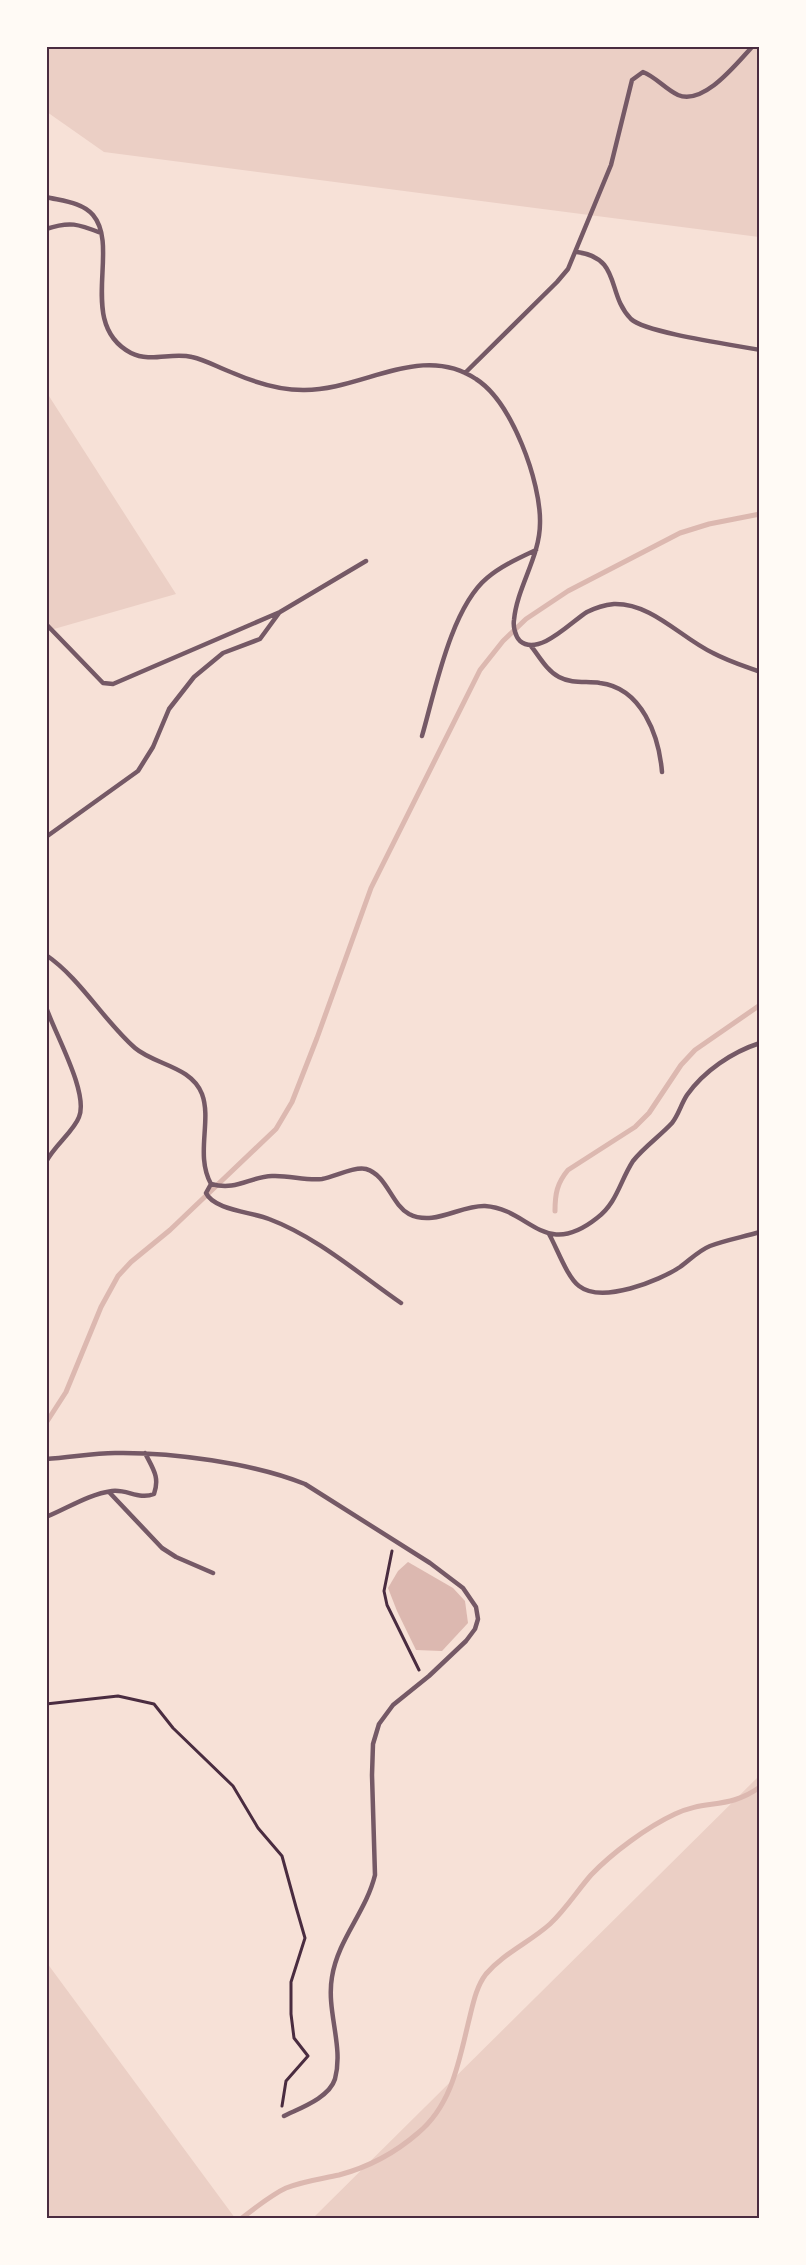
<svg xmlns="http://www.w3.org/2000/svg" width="806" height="2265" font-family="'Fira Sans',sans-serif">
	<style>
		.green { fill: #ebcfc5 }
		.water { fill: #dcb8b0 }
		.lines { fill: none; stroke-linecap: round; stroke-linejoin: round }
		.stream { stroke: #dcb8b0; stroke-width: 5 }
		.path { stroke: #4a2c40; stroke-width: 3 }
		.service { stroke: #755966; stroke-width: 4.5 }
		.neatline { fill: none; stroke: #4a2c40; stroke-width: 2 }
	</style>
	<rect width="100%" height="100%" fill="#f7e1d7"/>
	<path class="green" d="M47,47H759V237L104,152L47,112Z
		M47,393L176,594L47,631Z
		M759,1776V2218H313Z
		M47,1963L235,2218H47Z"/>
	<path class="water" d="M408,1562L453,1588L465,1601L468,1623L442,1651L416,1650L397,1611L388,1588L398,1571Z"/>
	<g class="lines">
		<path class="stream" d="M555,1211C555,1194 557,1183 568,1170L635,1127L649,1113L681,1065L695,1050L760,1005
			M46,1423L66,1392L101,1307L118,1276L131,1262L170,1230L276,1129L292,1102L317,1038L371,888L480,670L503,641L526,619L568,591L680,533L709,524L760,514
			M242,2218C255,2208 271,2195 286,2188C304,2181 321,2179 339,2175C369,2167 395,2153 418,2133C452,2105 459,2061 469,2020C473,2004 476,1987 486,1974C504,1953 530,1942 550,1924C566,1909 577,1891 591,1875C612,1853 647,1827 675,1814C706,1799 728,1810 760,1787"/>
		<path class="path" d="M392,1551L384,1591L387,1605L419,1670
			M46,1704L118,1696L154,1704L173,1728L233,1786L258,1828L282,1856L296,1907L305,1938L291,1982V2014L294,2038L308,2056L286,2081L282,2106"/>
		<path class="service" d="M46,197C62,201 82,202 93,215C121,248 76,324 131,353C151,363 171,352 192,357C206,360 219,368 233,373C254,382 280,390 303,390C362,391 421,342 476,379C512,402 541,482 540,523C540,557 517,587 514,620C513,626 515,636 520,641C539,657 572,621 587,612C595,608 605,605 614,604C652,603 681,638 713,653C728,661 744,666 760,672
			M46,229C70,221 78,224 101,233
			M577,252C622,258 606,294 631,319C646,333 734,345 760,350
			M465,373L557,282L568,269L611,165L632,80L643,72C656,77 665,89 678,95C704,106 737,63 753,46
			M46,624L103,683L113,684L280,612L366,561
			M531,646C539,656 547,671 559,677C572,684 586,681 600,683C642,688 659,736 662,772
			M422,736C435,691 451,608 487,578C501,566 519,558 536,550
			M46,837L138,771L153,747L169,709L194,677L223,653L260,639L279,613
			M46,955C80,978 104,1021 135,1048C155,1065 191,1066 202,1094C212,1121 195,1155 211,1184C237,1191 249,1177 272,1176C289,1175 306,1181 322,1179C335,1177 354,1166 366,1169C387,1175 391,1204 409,1214C434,1227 460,1205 485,1206C530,1209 544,1260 597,1218C617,1203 620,1181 633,1161C644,1147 660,1136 672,1123C679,1114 681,1104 687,1095C704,1071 732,1052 760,1043
			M46,1007C55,1034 89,1093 79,1117C74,1131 54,1146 46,1162
			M211,1184L206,1193C214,1210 252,1212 269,1219C317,1237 359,1274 401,1303
			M549,1234C557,1248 567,1277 579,1286C602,1304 659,1281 680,1267C690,1260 698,1251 710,1246C726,1240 743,1237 760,1232
			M46,1459C69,1458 92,1453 115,1453C171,1452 253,1463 305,1484L430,1563L463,1588L476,1607L478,1619L475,1629L466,1641L429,1676L393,1705L379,1724L373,1744L372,1775L375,1875C366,1912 338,1939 332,1977C326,2011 344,2046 335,2079C329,2098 300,2108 284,2116
			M109,1492L162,1548L176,1557L213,1573
			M46,1517C68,1508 89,1494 112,1491C127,1489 139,1500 154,1494C160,1477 153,1469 145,1453"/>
	</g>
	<rect width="806" height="2265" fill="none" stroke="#fffaf5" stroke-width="96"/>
	<rect x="48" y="48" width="710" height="2169" class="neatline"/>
</svg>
